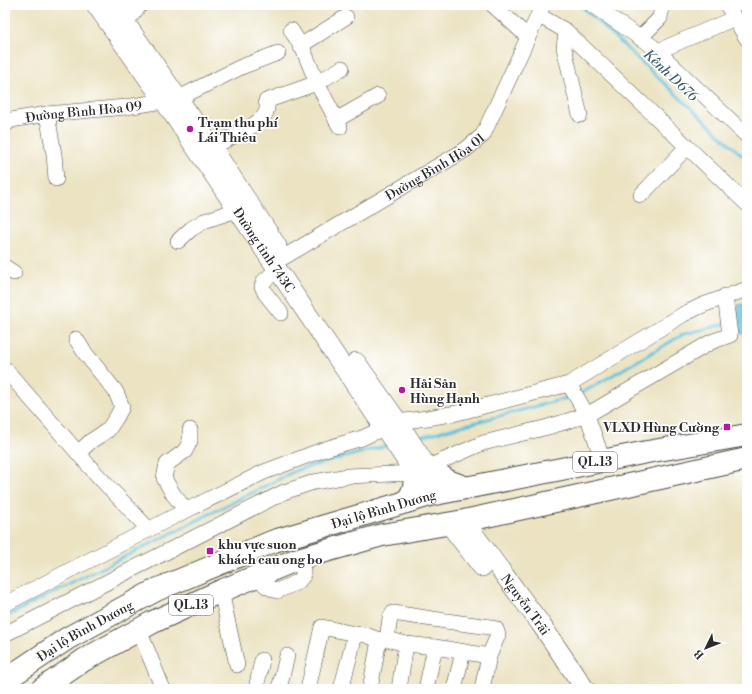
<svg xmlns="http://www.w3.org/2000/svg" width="752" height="694" font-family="'Libre Bodoni',serif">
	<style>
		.water { fill: #5ec1dd; stroke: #447684 }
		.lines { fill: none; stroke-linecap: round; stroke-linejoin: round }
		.stream { stroke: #5ec1dd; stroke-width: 3 }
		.minor-casing { stroke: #484742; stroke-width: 16 }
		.major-casing { stroke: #484742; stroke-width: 20 }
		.highway-casing { stroke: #484742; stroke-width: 24 }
		.minor { stroke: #fff; stroke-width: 15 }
		.major { stroke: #fff; stroke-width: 19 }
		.highway { stroke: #fff; stroke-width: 22 }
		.poi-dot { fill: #b5179e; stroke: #fff; stroke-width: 1.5 }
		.labels { text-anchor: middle; stroke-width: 3.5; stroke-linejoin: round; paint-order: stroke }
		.shield { fill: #fff; stroke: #6b6b6b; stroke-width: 1 }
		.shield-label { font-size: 12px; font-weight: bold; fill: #2b2b2b }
		.street-label { font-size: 13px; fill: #2b2b2b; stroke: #fff }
		.poi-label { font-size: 13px; font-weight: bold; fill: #2b2b2b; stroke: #fff; text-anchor: start }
		.water-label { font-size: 14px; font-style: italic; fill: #3d6069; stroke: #fff }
	</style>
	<rect width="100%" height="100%" fill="#fff"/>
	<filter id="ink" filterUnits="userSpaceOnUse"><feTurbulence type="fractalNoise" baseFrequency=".025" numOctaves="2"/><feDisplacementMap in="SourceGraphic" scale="8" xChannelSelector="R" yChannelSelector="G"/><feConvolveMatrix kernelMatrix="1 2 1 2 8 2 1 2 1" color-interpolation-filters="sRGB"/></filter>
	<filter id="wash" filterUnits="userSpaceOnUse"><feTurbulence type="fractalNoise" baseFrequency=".012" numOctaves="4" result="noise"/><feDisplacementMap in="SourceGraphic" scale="16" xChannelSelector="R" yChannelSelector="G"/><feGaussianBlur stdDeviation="0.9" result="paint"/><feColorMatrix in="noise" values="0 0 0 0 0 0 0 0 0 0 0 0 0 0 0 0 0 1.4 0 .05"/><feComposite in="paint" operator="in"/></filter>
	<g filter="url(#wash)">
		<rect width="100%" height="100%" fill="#ebe3c2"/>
		<path class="water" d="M747,303V334L730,333L725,308Z"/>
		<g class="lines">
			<path class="stream" d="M580,5L747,160
				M580,394L684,334L725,324
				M416,438L571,397
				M5,617L297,470L389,445"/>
		</g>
	</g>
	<g filter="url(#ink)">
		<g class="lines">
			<defs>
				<g id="minor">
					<path d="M493,5L528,37"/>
					<path d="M592,5L652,46L747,136"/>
					<path d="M727,5L747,39"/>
					<path d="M538,15L566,31L747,204"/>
					<path d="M126,22L140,5"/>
					<path d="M566,31L564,48L580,115"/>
					<path d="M640,38L660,18L662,5"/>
					<path d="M300,46L346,17"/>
					<path d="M658,51L728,21"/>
					<path d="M179,98L241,67L278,53"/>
					<path d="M47,114L54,154L56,179"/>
					<path d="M336,120L378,96"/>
					<path id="s1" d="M5,125L11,120L47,114L126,107L164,101"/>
					<path d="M340,127L317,83L342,68"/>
					<path d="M212,147C225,140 256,127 264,116C267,112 268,106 266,101L317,83L303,49L291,30"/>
					<path d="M641,195L687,147"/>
					<path d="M178,241L191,229L204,221L237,210"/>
					<path id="s2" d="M284,257L465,150L483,135L543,5"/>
					<path d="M5,267L14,273"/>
					<path d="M277,270L264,281L262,286L265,293L281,313"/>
					<path d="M76,339L85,353L116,392L122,407L116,418L108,430L91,441L78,453C100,480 125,503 148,529"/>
					<path d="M5,369L78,453"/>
					<path d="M569,384L587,415L603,461"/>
					<path d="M398,422L427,418L457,413L569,384L684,314L703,305L747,289"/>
					<path d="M428,467L483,443L548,427L587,415L711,342L730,335L725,296"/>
					<path d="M186,510L173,494L164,478L167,464L185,451L190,441V430"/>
					<path d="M257,576L266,586L277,591L298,582L303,576V570L298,559"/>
					<path d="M221,591L237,665"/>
					<path d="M5,604L173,517L264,472L325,449L362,438L384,428"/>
					<path d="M139,630L163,689"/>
					<path d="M5,634L284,492L314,482L348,476L414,473"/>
					<path d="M355,634L366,635L379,640L387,639L406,644L435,647L489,656L482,689"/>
					<path d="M387,639L390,618L393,613L446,621L490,627L496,629L498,635L489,656"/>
					<path d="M256,689L262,660"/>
					<path d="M279,689L287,656"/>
					<path d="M308,689L322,627L355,634L350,655L341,689"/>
					<path d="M370,689L379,640"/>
					<path d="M399,689L406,644"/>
					<path d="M426,689L435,647"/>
					<path d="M454,689L463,652"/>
				</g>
				<g id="major">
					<path id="s3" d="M96,5L164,101L422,484"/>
					<path d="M113,5L212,147L277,246"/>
					<path d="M356,362L398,422L435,479"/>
					<path id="s4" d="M464,521L540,623L585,689"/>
					<path d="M449,524L482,567"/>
				</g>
				<g id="highway">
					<path d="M428,467L448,481L467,488"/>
					<path d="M405,502C414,494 416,484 414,473"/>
					<path id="s5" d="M5,680L68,638L156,590L274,541L430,495L647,452L747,435"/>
					<path d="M42,689L84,660L153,622L221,591L298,559L382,535L464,521L747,459"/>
				</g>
			</defs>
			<use href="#minor" class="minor-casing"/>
			<use href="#major" class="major-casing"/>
			<use href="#highway" class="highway-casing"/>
			<use href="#minor" class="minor"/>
			<use href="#major" class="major"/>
			<use href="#highway" class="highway"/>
		</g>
	</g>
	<g class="poi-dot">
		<circle cx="190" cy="129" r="4"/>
		<circle cx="402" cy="390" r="4"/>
		<rect x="723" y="423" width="8" height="8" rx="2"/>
		<rect x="206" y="547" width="8" height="8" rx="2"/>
	</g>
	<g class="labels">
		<g class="shield">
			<rect x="573" y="452" width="44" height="20" rx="3"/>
			<rect x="169" y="595" width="44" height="20" rx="3"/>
		</g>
		<g class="shield-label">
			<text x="595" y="466">QL.13</text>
			<text x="191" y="609">QL.13</text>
		</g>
		<g class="street-label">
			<text dy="5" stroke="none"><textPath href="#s1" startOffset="81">Đường Bình Hòa 09</textPath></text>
			<text dy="5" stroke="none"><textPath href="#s2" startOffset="176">Đường Bình Hòa 01</textPath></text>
			<text dy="5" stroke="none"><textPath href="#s3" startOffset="297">Đường tỉnh 743C</textPath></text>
			<text dy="5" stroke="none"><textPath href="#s5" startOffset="418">Đại lộ Bình Dương</textPath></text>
			<text dy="5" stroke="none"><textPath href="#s4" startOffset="104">Nguyễn Trãi</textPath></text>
			<text dy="5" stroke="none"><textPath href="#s5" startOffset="94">Đại lộ Bình Dương</textPath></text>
		</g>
		<g class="poi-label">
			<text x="198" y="127">Trạm thu phí<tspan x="198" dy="15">Lái Thiêu</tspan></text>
			<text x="410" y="388">Hải Sản<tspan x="410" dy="15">Hùng Hạnh</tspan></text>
			<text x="719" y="432" text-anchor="end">VLXD Hùng Cường</text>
			<text x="218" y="549">khu vực suon<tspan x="218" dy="15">khách cau ong bo</tspan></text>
		</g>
		<g class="water-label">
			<text transform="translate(671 75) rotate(43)" y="5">Kênh D676</text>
		</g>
	</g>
	<rect width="752" height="694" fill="none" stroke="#fff" stroke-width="20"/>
	<g transform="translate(706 648) rotate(227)" stroke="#ffffff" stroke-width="3" paint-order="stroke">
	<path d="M0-3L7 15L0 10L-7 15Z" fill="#2b2b2b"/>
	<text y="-6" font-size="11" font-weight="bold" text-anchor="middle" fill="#2b2b2b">B</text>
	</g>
</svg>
